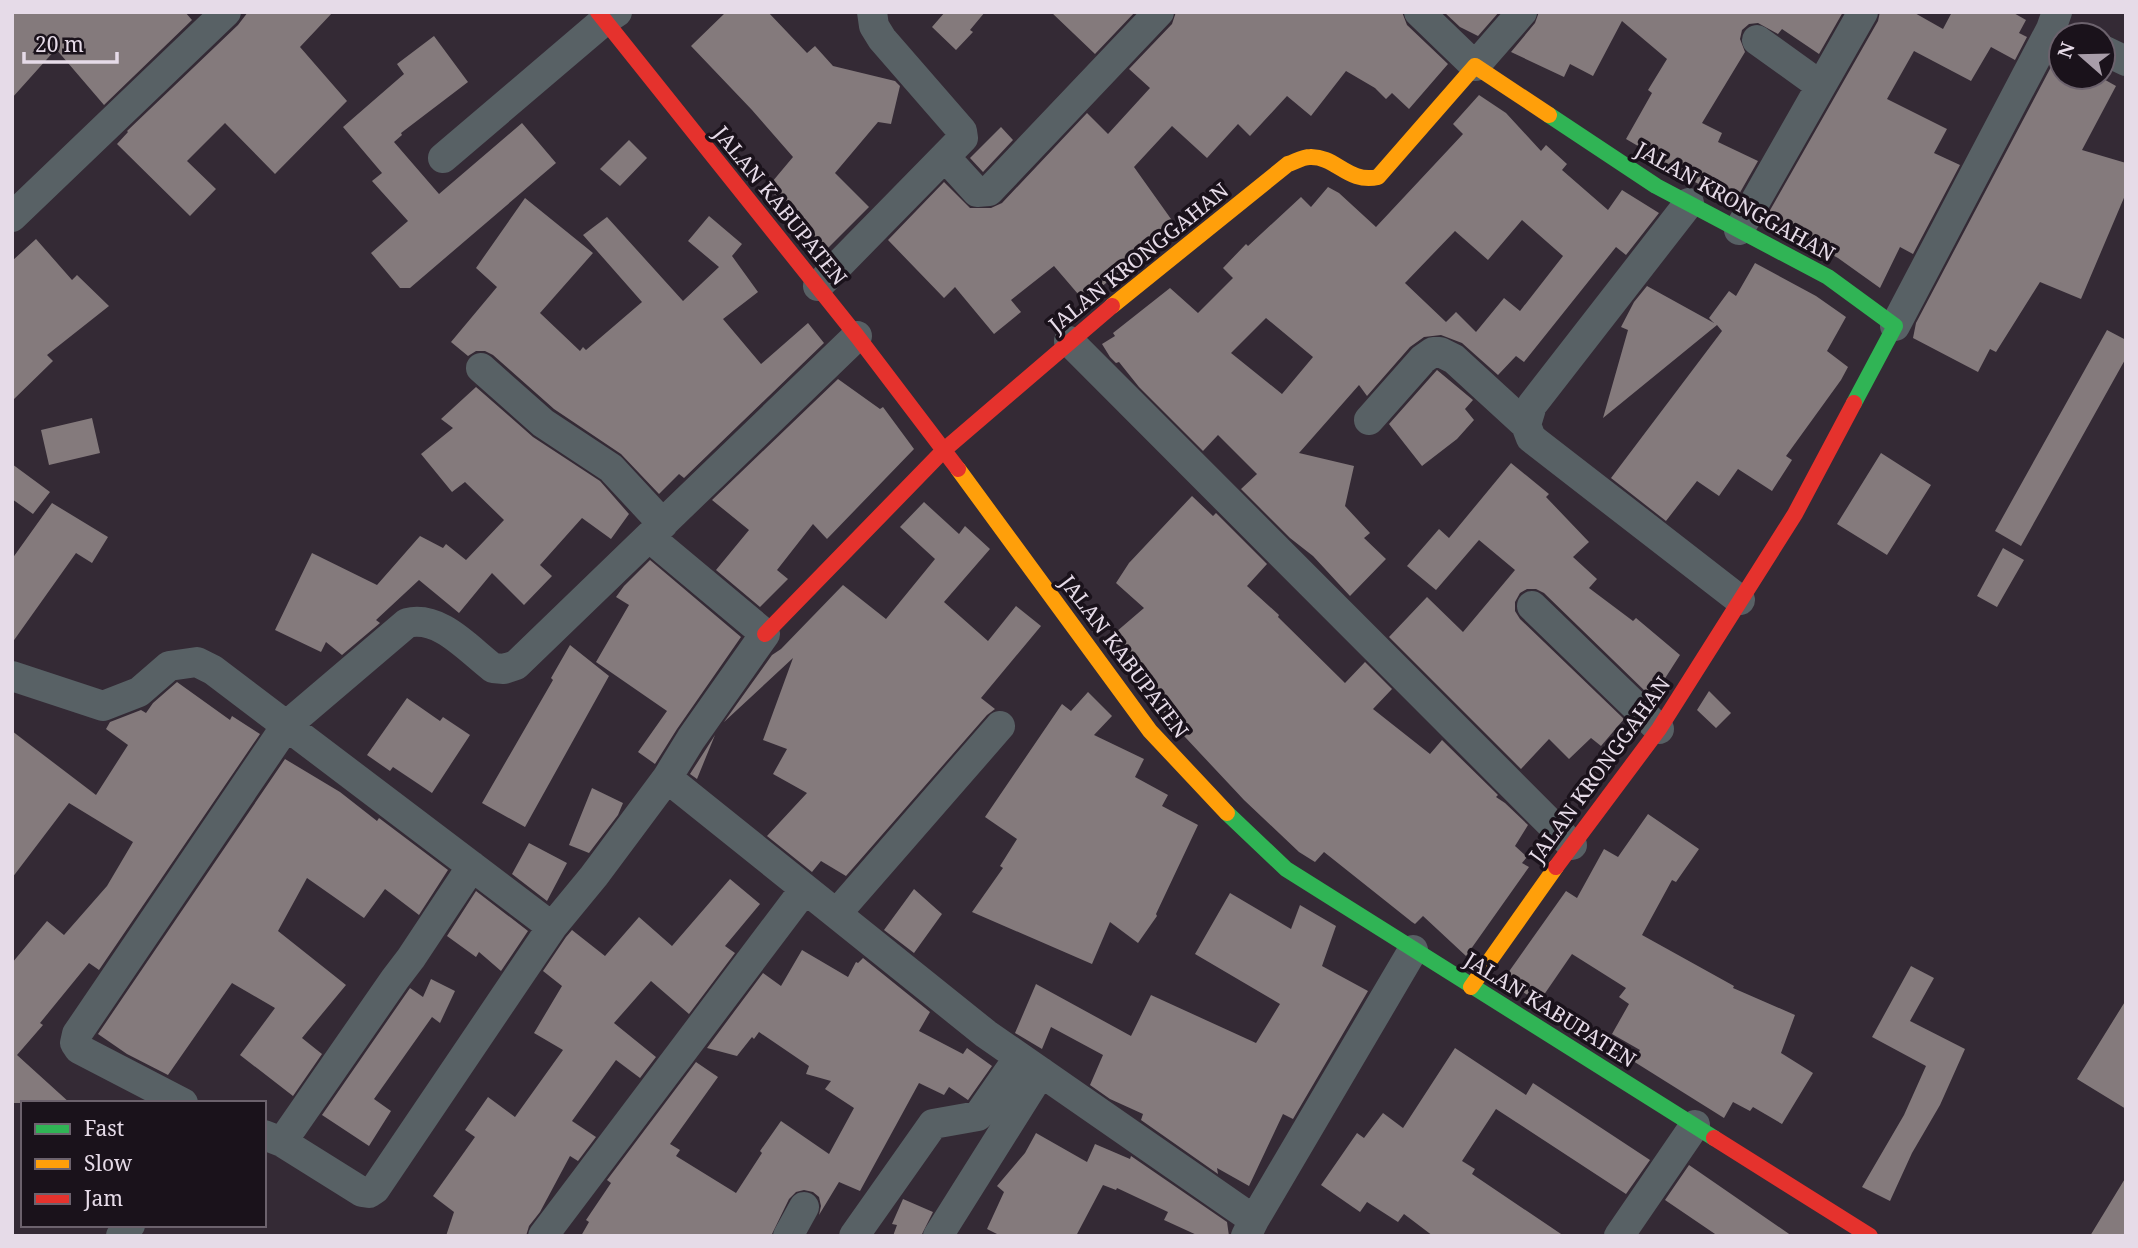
<svg xmlns="http://www.w3.org/2000/svg" width="2138" height="1248" font-family="'Noto Serif',serif">
	<style>
		.building { fill: #847a7c; fill-rule: evenodd }
		.lines { fill: none; stroke-linecap: round; stroke-linejoin: round }
		.street { stroke: #586165; stroke-width: 30 }
		.fast { stroke: #30b455; stroke-width: 16 }
		.slow { stroke: #ff9f0a; stroke-width: 16 }
		.jam { stroke: #e5322d; stroke-width: 16 }
		.labels { text-anchor: middle; stroke-width: 7; stroke-linejoin: round; paint-order: stroke }
		.street-label { font-size: 21px; fill: #e6dbe8; stroke: #1a121b }
	</style>
	<rect width="100%" height="100%" fill="#342a35"/>
	<path class="building" d="M12,12H185L192,20L104,105L56,49L12,98Z
		M248,12H333L300,47L347,101L275,174L225,123L187,161L216,189L190,216L117,144L128,132L127,131L238,25Z
		M726,12H768L807,53L815,46L833,66L895,81L900,86L891,124L878,122L835,173L869,207L822,254L799,228L806,221L767,188L793,157L752,110L691,46Z
		M945,12H985L970,30L973,32L956,50L932,27Z
		M1051,12H1135L1095,54Z
		M1176,12H1402L1407,25L1448,64L1409,109L1392,93L1386,99L1375,88L1346,71L1311,116L1287,96L1250,136L1238,124L1207,158L1172,126L1134,167L1176,226L1084,301L1054,266L1011,300L1021,312L994,334L955,287L944,298L888,240L944,182L970,208H991L1002,203L1087,113L1108,134L1150,88L1129,69L1172,24Z
		M1444,12H1499L1478,36L1460,27Z
		M1539,12H1843L1819,54L1782,29L1778,34L1758,23L1749,24L1742,30L1740,39L1745,52L1702,123L1722,133L1718,142L1758,161L1734,203L1667,167L1649,155L1650,153L1626,139L1652,93L1648,90L1667,59L1622,21L1593,76L1570,64L1564,77L1511,52L1535,23Z
		M1880,12H1913L1943,29L1952,12H2012L2026,20L2019,33L2027,37L2015,60L1991,47L1971,81L1914,51L1887,99L1947,129L1934,153L1960,165L1913,254L1900,247L1880,288L1838,258L1765,219L1878,21Z
		M434,36L468,82L401,133L402,135L394,142L439,194L522,123L556,163L410,288H400L371,253L408,221L372,181L382,173L343,127L404,74L397,64Z
		M2061,48V77H2100L2116,86L2082,150L2126,163V193L2081,299L2040,282L1996,352L1990,349L1978,372L1913,338L1916,323Z
		M1479,95L1506,113L1541,151L1546,145L1567,164L1562,170L1608,210L1622,190L1659,213L1626,255L1616,247L1524,362L1516,356L1498,375L1462,343L1441,335L1424,337L1410,347L1367,396L1359,385L1299,453L1354,466L1345,506L1370,533L1364,538L1386,559L1350,596L1313,556L1290,538L1241,489L1257,474L1218,435L1203,451L1139,387L1119,362L1116,363L1110,357L1102,344L1115,336L1113,333L1170,288L1198,313L1233,278L1223,268L1246,244L1248,246L1301,197L1311,207L1328,187L1339,193L1376,227L1463,134L1453,124ZM1522,220L1563,256L1520,311L1504,298L1476,332L1456,312L1446,322L1405,283L1455,231L1488,260ZM1266,318L1313,357L1282,394L1231,353Z
		M1001,127L1013,140L983,172L970,158Z
		M629,140L647,158L620,186L600,169Z
		M525,198L593,253L540,313L580,351L583,347L586,350L642,302L583,235L607,217L683,301L719,267L688,241L709,216L742,244L732,256L758,292L723,319L761,364L808,323L824,343L684,478L679,474L659,494L621,454L554,409L493,355L485,351H476L468,356L451,342L497,287L476,268Z
		M36,239L72,280L77,275L109,306L47,355L53,361L12,401V261Z
		M1755,263L1816,296L1846,317L1827,351L1848,367L1841,380L1786,456L1792,460L1772,491L1738,469L1719,496L1697,481L1666,521L1611,478L1722,331L1717,325L1603,418L1628,330L1621,327L1634,302L1647,286L1714,323L1709,318L1729,291L1736,296Z
		M2107,330L2126,340V358L2021,546L1995,531Z
		M1437,370L1473,400L1465,409L1474,420L1457,439L1422,466L1389,424Z
		M838,379L880,409L883,407L914,449L827,539L813,524L777,570L788,579L760,607L716,570L749,530L712,500Z
		M476,387L533,437L600,481L629,514L611,539L582,518L540,565L552,576L524,605L492,573L459,613L419,580L376,620L380,623L342,655L326,642L321,652L275,630L312,553L377,585L420,536L443,548L446,544L466,560L504,520L465,482L452,492L421,454L453,428L441,419Z
		M92,418L100,453L49,465L41,430Z
		M1881,453L1931,485L1887,555L1837,524Z
		M1511,463L1549,494L1546,497L1589,542L1573,557L1597,579L1589,588L1633,621L1636,618L1680,655L1655,694L1649,690L1647,693L1544,593L1536,589H1527L1520,593L1515,602V611L1520,619L1624,719L1601,746L1591,738L1569,759L1549,739L1521,769L1389,637L1427,597L1463,632L1515,570L1479,540L1436,590L1407,566L1439,529L1449,538Z
		M12,464L50,492L33,514L12,499Z
		M1192,496L1213,516L1216,513L1267,564L1247,586L1279,615L1278,617L1345,683L1365,662L1392,689L1373,709L1430,754L1442,740L1498,795L1496,797L1505,803L1528,825L1515,846L1527,857L1522,863L1529,867L1466,956L1423,916L1415,924L1412,922L1324,852L1315,862L1299,852L1244,800L1170,721L1109,638L1144,608L1116,583L1129,563Z
		M924,502L959,534L965,526L990,549L944,602L988,641L1016,606L1041,626L981,698L995,709L987,715L846,876L821,861L812,872L767,836L807,793L773,774L787,749L763,740L793,658L724,722L772,655L781,649L843,585L886,619L935,559L900,527Z
		M52,503L108,537L92,563L76,553L12,643V559Z
		M2003,548L2024,560L1997,607L1977,596Z
		M650,560L741,637L677,729L655,764L638,752L667,711L596,662L629,605L616,597L624,586Z
		M570,645L609,676L525,827L482,803L553,680L551,678Z
		M177,682L230,720L232,716L260,734L99,970L89,963L40,1023L43,1025L17,1055L70,1103H12V963L47,921L64,935L107,886L133,842L69,803L12,878V731L96,795L128,745L106,729L110,722L141,710L146,713L153,703Z
		M1709,691L1731,713L1716,728L1697,710Z
		M1088,692L1112,716L1094,735L1144,759L1135,777L1168,795L1162,806L1198,825L1156,914L1157,916L1138,943L1110,922L1092,964L972,912L1003,868L1000,866L1017,839L985,817L1062,704L1071,711Z
		M407,698L440,721L443,717L470,735L432,793L393,767L390,771L367,755Z
		M715,735L697,779L690,774Z
		M285,759L340,792L377,821L379,818L448,870L419,915L385,889L364,918L307,878L278,931L346,985L302,1038L322,1054L293,1096L240,1055L275,1008L232,983L168,1075L127,1054L98,1034Z
		M592,788L623,803L618,815L589,853L569,845Z
		M1648,814L1699,849L1676,882L1672,880L1642,935L1734,986L1733,988L1795,1015L1781,1053L1813,1073L1782,1124L1753,1107L1750,1111L1733,1102L1724,1118L1633,1061L1640,1050L1612,1034L1629,1004L1619,997L1626,988L1572,954L1539,1002L1503,980L1566,891L1577,898L1604,849L1618,857Z
		M529,843L567,863L547,901L512,874Z
		M730,879L760,904L725,946L735,953L689,1014L651,981L614,1023L656,1057L640,1078L616,1060L572,1121L596,1137L578,1161L570,1156L540,1212L529,1226L526,1236H446L454,1212L433,1196L475,1137L465,1130L488,1097L515,1117L563,1050L534,1033L562,986L543,971L566,937L572,930L605,956L639,917L672,946Z
		M914,889L942,914L914,953L884,930Z
		M476,891L528,931L501,971L479,952L476,957L447,936Z
		M1230,893L1291,929L1300,905L1336,926L1322,966L1368,991L1293,1119L1283,1114L1249,1186L1217,1168L1218,1174L1141,1120L1143,1114L1110,1099L1090,1085L1103,1055L1051,1027L1042,1049L1015,1033L1036,984L1131,1036L1151,995L1256,1043L1280,1004L1195,954Z
		M802,950L848,977L856,962L858,963L863,958L930,1012L919,1031L963,1054L967,1048L992,1066L968,1100L949,1087L944,1095L919,1083L860,1191L839,1182L819,1215L821,1206L819,1197L813,1192L804,1190L796,1192L789,1199L771,1236H581L589,1222L586,1220L611,1183L607,1180L696,1062L718,1077L670,1144L680,1150L676,1156L736,1193L762,1153L760,1151L781,1121L829,1154L854,1108L825,1089L831,1081L806,1074L809,1066L759,1032L754,1039L752,1037L737,1056L707,1048L763,973L781,986Z
		M1911,966L1934,978L1910,1021L1965,1049L1940,1105L1912,1153L1890,1201L1862,1187L1904,1115L1926,1066L1872,1037Z
		M431,979L455,991L440,1023L432,1017L374,1099L391,1111L369,1146L322,1115L410,988L423,997Z
		M2126,1000V1109L2077,1079Z
		M1455,1048L1526,1095L1533,1083L1650,1160L1626,1194L1496,1109L1462,1161L1475,1169L1472,1174L1564,1236H1433L1404,1214L1398,1222L1367,1202L1360,1212L1321,1185L1357,1133L1364,1138L1383,1113L1403,1128Z
		M1036,1133L1087,1162L1095,1144L1130,1159L1131,1156L1227,1222L1229,1236H1199L1164,1220L1168,1212L1117,1188L1116,1190L1103,1185L1076,1236H1001L987,1229L1004,1192L997,1186L1025,1153Z
		M1689,1165L1792,1236H1718L1665,1200Z
		M2126,1177V1236H2090Z
		M903,1199L933,1212L921,1236H893L897,1225L892,1224Z"/>
	<g class="lines">
		<path class="street" d="M1419,12L1475,66L1522,12
			M1757,40L1821,86
			M2103,50L2126,61
			M443,158L605,20L617,12
			M946,158L977,192L989,191L1159,12
			M1689,203L1532,405L1526,425L1531,438L1740,600
			M12,217L226,12
			M1739,230L1863,12
			M818,286L963,138L962,131L882,39L874,26L872,12
			M1895,326L2051,29L2057,12
			M1069,341L1572,845
			M481,368L543,423L611,468L663,524
			M1369,420L1423,359L1433,352H1440L1454,359L1526,425
			M649,537L765,634L691,739L667,778
			M1532,606L1659,729
			M12,676L103,706L139,692L169,666L197,662L213,670L552,927L594,876L667,778L986,1034L1254,1220L1246,1236
			M837,913L1000,726
			M183,1103L79,1049L75,1043L77,1034L286,726L407,623C440,615 468,649 493,668L504,669L516,665L857,336
			M264,1135L282,1142L362,1192L369,1193L375,1189L552,927
			M282,1142L395,979L411,958L472,866
			M1254,1220L1413,950
			M121,1236L130,1225
			M543,1236L804,890
			M788,1236L804,1207
			M854,1236L933,1124L978,1116L1019,1057
			M938,1236L1041,1072
			M1619,1236L1695,1125"/>
		<path class="fast" d="M1549,115L1656,186L1828,277L1895,326L1854,403
			M1227,813L1286,869L1714,1138"/>
		<path class="slow" d="M1112,306L1288,164C1295,162 1302,157 1310,157C1336,156 1348,184 1378,177L1475,66L1549,115
			M958,469L1150,731L1227,813
			M1471,987L1556,867"/>
		<path class="jam" d="M598,12L857,336L958,469
			M765,634L944,450L1112,306
			M1556,867L1659,729L1795,514L1854,403
			M1714,1138L1870,1236"/>
	</g>
	<g class="labels">
		<g class="street-label">
			<text transform="translate(1735 202) rotate(29)" y="7">JALAN KRONGGAHAN</text>
			<text transform="translate(780 206) rotate(51)" y="7">JALAN KABUPATEN</text>
			<text transform="translate(1139 258) rotate(-39)" y="7">JALAN KRONGGAHAN</text>
			<text transform="translate(1124 657) rotate(53)" y="7">JALAN KABUPATEN</text>
			<text transform="translate(1600 770) rotate(-54)" y="7">JALAN KRONGGAHAN</text>
			<text transform="translate(1550 1010) rotate(32)" y="7">JALAN KABUPATEN</text>
		</g>
	</g>
	<rect width="2138" height="1248" fill="none" stroke="#e6dbe8" stroke-width="28"/>
	<rect x="21" y="1101" width="245" height="126" fill="#1a121b" stroke="#6c626d" stroke-width="2"/>
	<rect x="35" y="1124" width="35" height="10" fill="#30b455" stroke="#6c626d" stroke-width="2"/>
	<text x="84" y="1136" font-size="21" fill="#e6dbe8">Fast</text>
	<rect x="35" y="1159" width="35" height="10" fill="#ff9f0a" stroke="#6c626d" stroke-width="2"/>
	<text x="84" y="1171" font-size="21" fill="#e6dbe8">Slow</text>
	<rect x="35" y="1194" width="35" height="10" fill="#e5322d" stroke="#6c626d" stroke-width="2"/>
	<text x="84" y="1206" font-size="21" fill="#e6dbe8">Jam</text>
	<g transform="translate(2082 56) rotate(290)"><circle r="33" fill="#1a121b" stroke="#6c626d" stroke-width="2"/>
	<path d="M0-5L12 26L0 18L-12 26Z" fill="#a89da9"/>
	<text y="-10" font-size="19" font-weight="bold" text-anchor="middle" fill="#e6dbe8">N</text>
	</g>
	<path d="M24 52v10h93v-10" fill="none" stroke="#e6dbe8" stroke-width="3.5"/>
	<text x="35" y="52" font-size="21" fill="#e6dbe8" stroke="#1a121b" stroke-width="5" paint-order="stroke">20 m</text>
</svg>
